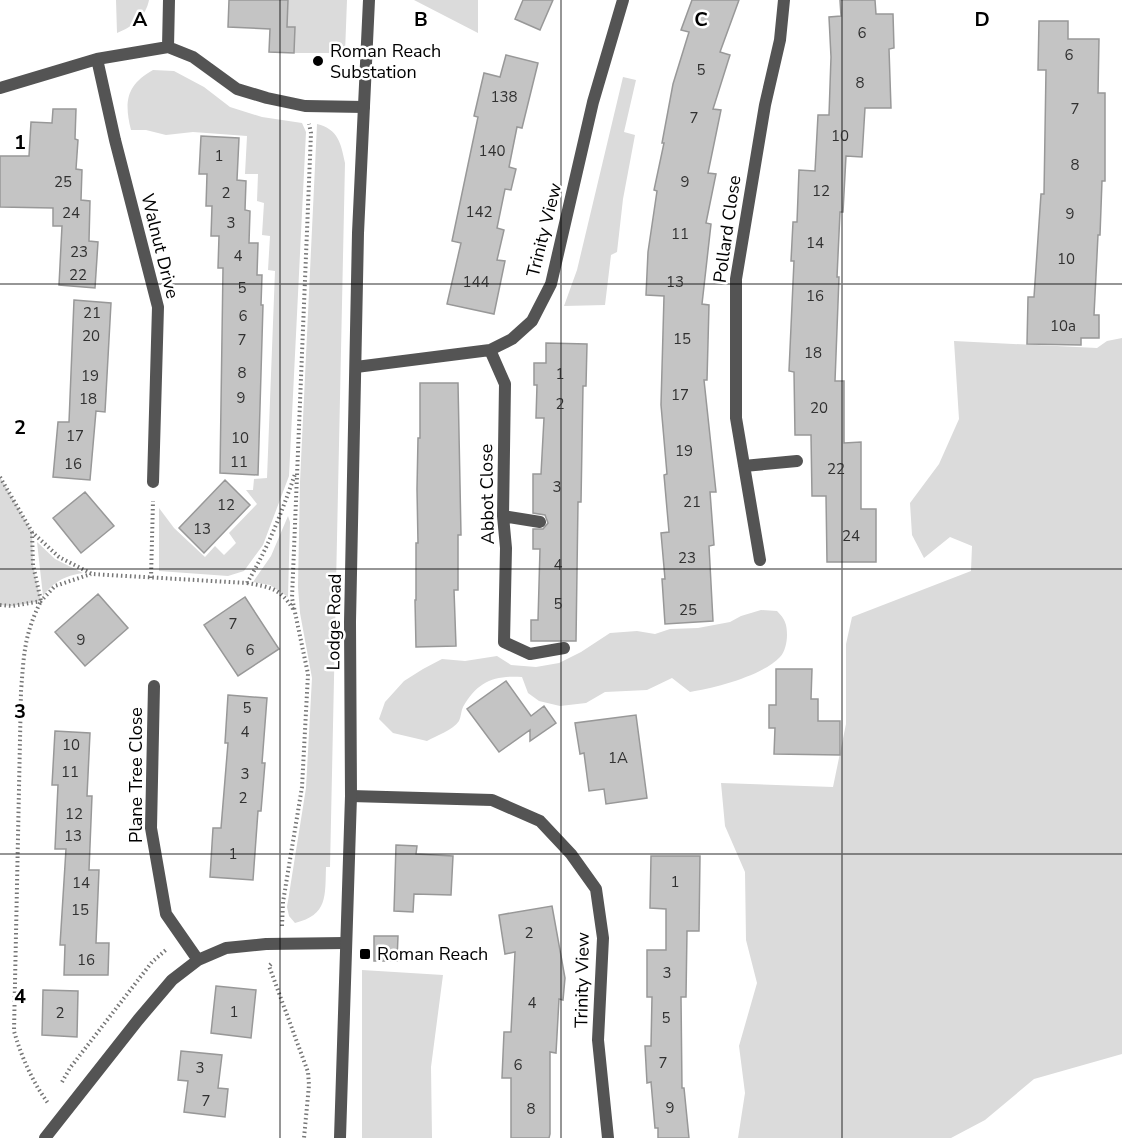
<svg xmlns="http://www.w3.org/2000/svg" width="1122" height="1138" font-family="'Nunito Sans',sans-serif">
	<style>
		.green { fill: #dbdbdb }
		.building { fill: #c4c4c4; stroke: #989898; stroke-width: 1.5 }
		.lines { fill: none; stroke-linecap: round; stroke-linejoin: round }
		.path { stroke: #767676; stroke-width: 4; stroke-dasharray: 1.5 3; stroke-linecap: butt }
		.minor { stroke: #545454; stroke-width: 12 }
		.tertiary { stroke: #545454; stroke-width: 12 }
		.grid { fill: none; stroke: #000; stroke-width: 1.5; stroke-opacity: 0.55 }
		.poi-dot { fill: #000; stroke: #fff; stroke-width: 2 }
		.labels { text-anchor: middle; stroke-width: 5; stroke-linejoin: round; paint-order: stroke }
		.number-label { font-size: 15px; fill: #313131 }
		.poi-label { font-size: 18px; fill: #000; stroke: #fff; text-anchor: start }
		.street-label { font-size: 18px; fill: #000; stroke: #fff }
		.grid-label { font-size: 20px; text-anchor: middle; font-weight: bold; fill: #000; stroke: #fff; stroke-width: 5; stroke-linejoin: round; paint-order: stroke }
	</style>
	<rect width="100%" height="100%" fill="#fff"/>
	<path class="green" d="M116,0H149C146,17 132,27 117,33Z
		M288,0H347L345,53H294L295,27H287Z
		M414,0H478V33Z
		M153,70L174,71L204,87L230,107L262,117L302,123L306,132L289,476L263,545L244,571L228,576L159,571V508L174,528L205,557L215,546L224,555L236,543L229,533L257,504L246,490H253L254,479L267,478L275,271L268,270L270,236L262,235L264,203L257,201L258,174H245L247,136L193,132L166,135L146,130H131C124,102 126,85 153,70Z
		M623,77L636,80L624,132L635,135L623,199L617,252L611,255L605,305L564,306L577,270Z
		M317,124C338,129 341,143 345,163L330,867H326C325,896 328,915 295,923L289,916L287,907L306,788L312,678L300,613L298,587L300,482Z
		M1122,338V1054L1034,1079L985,1120L951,1138H738L745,1093L739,1046L757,983L746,940L745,872L725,826L721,783L833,787L846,724V644L852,617L971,571L972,546L950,537L924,558L912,535L910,503L939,464L959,419L954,341L1097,348L1107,341Z
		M0,477L32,532L33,565L41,601L12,606L0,605Z
		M288,516L290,522L288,597L270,585L253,582L271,556Z
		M37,542L55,559L83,573C64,576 55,581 43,596Z
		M761,610L777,611C785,619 787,624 787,635C787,642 785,652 780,657C762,676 715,688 690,692L672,678L647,690L605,692L586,703L560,706L539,701L528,693L522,677C494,675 477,682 463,707C461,711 461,717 459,721C453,730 436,736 427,741L393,733L379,719L385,702L404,681L423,669L442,659L465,661L497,656L511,665L536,667L559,663L581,652L610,633L637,631L655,634L670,629L698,628L730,622L741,616Z
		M362,970L443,975L431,1067L432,1138H362Z"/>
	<path class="building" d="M229,0H288L287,27H295L294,53L269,52L270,29L228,27Z
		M523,0H553L540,30L515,19Z
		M692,0H739L720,52L730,55L713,109L721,110L708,173L716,174L706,223L711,224L702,304L709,305L707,380H704L716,492H710L714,545L709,546L713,621L665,624L662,579H665L661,533L669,532L664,475L667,474L661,405L664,296L646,295L648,252L657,191L654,190L664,143H662L673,84L689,32L681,30Z
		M840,0H875L876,14H893L894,48L889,49L891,108H865L862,157L846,156L843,212H840L837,277H839L835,381H844V443L861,442V509H876V562H827L826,496H812L811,435H795L794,372L789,371L794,261H791L793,222H797L799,170L815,171L818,115H829L831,57L829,17L841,16Z
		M1039,21H1068V39H1099L1098,93H1105V181H1102L1100,235H1098L1094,315H1099V338H1081V345L1027,344L1028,297H1034L1041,194H1044L1046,70H1038Z
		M506,55L538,63L522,128L517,127L509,167L516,169L511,190L505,189L497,228L504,230L497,260L505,261L494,314L447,304L461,243L452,241L478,117L474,116L484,73L500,77Z
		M53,109H76L75,139L78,140L76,169L82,170L81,200L90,201L89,241L98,242L95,288L59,285L62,226H53V208L0,207V156H29L31,122L52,123Z
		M201,136L239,138L237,180L246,181L245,210L250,211L249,243H258L257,275H262L261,305H263L258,475L220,473L223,268H218L219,236H211L212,206H206L207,174H199Z
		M74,300L111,303L105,412L96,411L90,480L53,477L58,422H69Z
		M546,343L587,344L586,386H583L581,502H578L576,641H531V620H538L540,549H533V529H543L548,523L545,515L533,513V474H541L544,418H536L537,385H534V363H546Z
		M420,383H458L461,535H458V590H454L456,646L416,647L415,600H416V543H418L417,489L418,438H420Z
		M225,480L250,505L204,553L179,528Z
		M85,492L114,526L81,553L53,518Z
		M98,594L128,628L85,666L55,632Z
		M245,597L279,649L238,676L204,625Z
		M776,669H812L811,699H818V721H840V755L774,754L775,728H769V705H776Z
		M506,681L531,716L544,706L556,723L530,741V730L499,752L467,709Z
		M228,695L267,698L262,763H265L261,811H258L253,880L210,877L213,828H221L228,743H225Z
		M636,715L647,798L606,804L604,789L589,791L584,753L580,754L575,723Z
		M55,731L90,733L87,796H92L89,870H99L96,943H109L108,975H64L65,945H60L66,849H55L58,785H52Z
		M396,845L417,846L416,854L453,856L451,895L414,894L413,912L394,911Z
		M651,856H700L699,931H687L686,997H681L682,1088H684L689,1138H658V1128H655L651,1082L647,1083L645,1046H651L652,997H647V950H666V909L650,908Z
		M552,906L565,978L563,1000L559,999L556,1053L550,1052V1134L549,1138H511V1078H502L504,1032H511L515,952L505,954L499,915Z
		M374,936H398L397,961H374Z
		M216,986L256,990L251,1038L211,1033Z
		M43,990L78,991L77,1037L42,1035Z
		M181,1051L222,1055L218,1088L228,1089L225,1117L184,1112L188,1081L178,1080Z"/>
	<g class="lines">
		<path class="path" d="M0,477L32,532L59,557L92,574L247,583C268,548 282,512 295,474
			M32,532L33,565L41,601C24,635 24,654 21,691L14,1031C21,1056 33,1083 48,1103
			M151,578L153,501
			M247,583C270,587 280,588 293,609
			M0,605L12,606L41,601L55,586L91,574
			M282,926L283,902L302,787L308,674L292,598L311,133L309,124
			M271,964L269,966L308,1072L309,1085L304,1138
			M62,1082L70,1068L152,962L167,949"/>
		<path class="minor" d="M168,47L169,0
			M97,59L115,140L158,307L153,482
			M0,88L97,59L168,47L193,57L237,89L267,98L305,106L364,107
			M490,350L505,384L503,516L506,548L504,642L530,654L564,648
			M356,367L490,350L512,339L532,321L551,284L593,102L623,0
			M744,466L797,461
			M503,516L540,522
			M760,560L736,418V279L765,105L780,40L784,0
			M154,686L151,828L166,914L198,960
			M351,796L492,800L540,821L571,854L596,889L603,938L598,1040L608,1138
			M45,1138L138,1020L172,980L198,960L226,948L266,944L345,943"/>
		<path class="tertiary" d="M340,1138L351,796L350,622L358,233L369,0"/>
	</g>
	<path class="grid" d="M280,0V1138M561,0V1138M842,0V1138M0,284H1122M0,569H1122M0,854H1122"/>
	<g class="poi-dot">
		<circle cx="318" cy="61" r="6"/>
		<rect x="359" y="948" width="12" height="12" rx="3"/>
	</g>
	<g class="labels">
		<g class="number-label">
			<text x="862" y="38">6</text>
			<text x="1069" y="60">6</text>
			<text x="701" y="75">5</text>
			<text x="860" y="88">8</text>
			<text x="504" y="102">138</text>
			<text x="1075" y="114">7</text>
			<text x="694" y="123">7</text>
			<text x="840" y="141">10</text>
			<text x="492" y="156">140</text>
			<text x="219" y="161">1</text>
			<text x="1075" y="170">8</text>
			<text x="63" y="187">25</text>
			<text x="685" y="187">9</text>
			<text x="821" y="196">12</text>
			<text x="226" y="198">2</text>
			<text x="479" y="217">142</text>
			<text x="71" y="218">24</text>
			<text x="1070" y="219">9</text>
			<text x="231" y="228">3</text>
			<text x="680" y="239">11</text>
			<text x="815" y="248">14</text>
			<text x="79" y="257">23</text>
			<text x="238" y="261">4</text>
			<text x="1066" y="264">10</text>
			<text x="78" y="280">22</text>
			<text x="476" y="287">144</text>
			<text x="675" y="287">13</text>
			<text x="242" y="293">5</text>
			<text x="815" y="301">16</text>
			<text x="92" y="318">21</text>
			<text x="243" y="321">6</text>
			<text x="1063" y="331">10a</text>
			<text x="91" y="341">20</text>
			<text x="682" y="344">15</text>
			<text x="242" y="345">7</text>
			<text x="813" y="358">18</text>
			<text x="242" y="378">8</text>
			<text x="560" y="379">1</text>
			<text x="90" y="381">19</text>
			<text x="680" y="400">17</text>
			<text x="241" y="403">9</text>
			<text x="88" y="404">18</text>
			<text x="560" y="409">2</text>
			<text x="819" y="413">20</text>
			<text x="75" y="441">17</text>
			<text x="240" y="443">10</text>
			<text x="684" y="456">19</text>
			<text x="239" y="467">11</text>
			<text x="73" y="469">16</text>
			<text x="836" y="474">22</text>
			<text x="557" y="492">3</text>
			<text x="692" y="507">21</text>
			<text x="226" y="510">12</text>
			<text x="202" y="534">13</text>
			<text x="851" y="541">24</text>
			<text x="687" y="563">23</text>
			<text x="558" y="570">4</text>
			<text x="558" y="609">5</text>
			<text x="688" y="615">25</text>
			<text x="233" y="629">7</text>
			<text x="81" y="645">9</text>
			<text x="250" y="655">6</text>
			<text x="247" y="713">5</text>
			<text x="245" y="737">4</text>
			<text x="71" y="750">10</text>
			<text x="618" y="763">1A</text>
			<text x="70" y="777">11</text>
			<text x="245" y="779">3</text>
			<text x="243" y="803">2</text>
			<text x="74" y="819">12</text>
			<text x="73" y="841">13</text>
			<text x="233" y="859">1</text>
			<text x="675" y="887">1</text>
			<text x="81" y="888">14</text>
			<text x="80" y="915">15</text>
			<text x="529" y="938">2</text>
			<text x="86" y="965">16</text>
			<text x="667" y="978">3</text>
			<text x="532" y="1008">4</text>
			<text x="234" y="1017">1</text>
			<text x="60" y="1018">2</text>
			<text x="666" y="1023">5</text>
			<text x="663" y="1068">7</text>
			<text x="518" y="1070">6</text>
			<text x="200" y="1073">3</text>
			<text x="206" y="1106">7</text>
			<text x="670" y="1113">9</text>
			<text x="531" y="1114">8</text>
		</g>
		<g class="poi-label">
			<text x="330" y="57">Roman Reach<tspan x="330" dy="21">Substation</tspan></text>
			<text x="377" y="960">Roman Reach</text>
		</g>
		<g class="street-label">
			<text transform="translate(727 229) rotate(-82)" y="6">Pollard Close</text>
			<text transform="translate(544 230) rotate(-76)" y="6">Trinity View</text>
			<text transform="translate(160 246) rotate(76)" y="6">Walnut Drive</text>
			<text transform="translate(487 494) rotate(-91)" y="6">Abbot Close</text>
			<text transform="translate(334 622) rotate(-89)" y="6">Lodge Road</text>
			<text transform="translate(136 775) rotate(-90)" y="6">Plane Tree Close</text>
			<text transform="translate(582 980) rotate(-89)" y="6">Trinity View</text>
		</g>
	</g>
	<g class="grid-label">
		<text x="140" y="26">A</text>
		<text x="421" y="26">B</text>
		<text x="701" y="26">C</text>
		<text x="982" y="26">D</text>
		<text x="20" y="149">1</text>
		<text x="20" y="434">2</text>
		<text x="20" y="718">3</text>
		<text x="20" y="1003">4</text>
	</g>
</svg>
